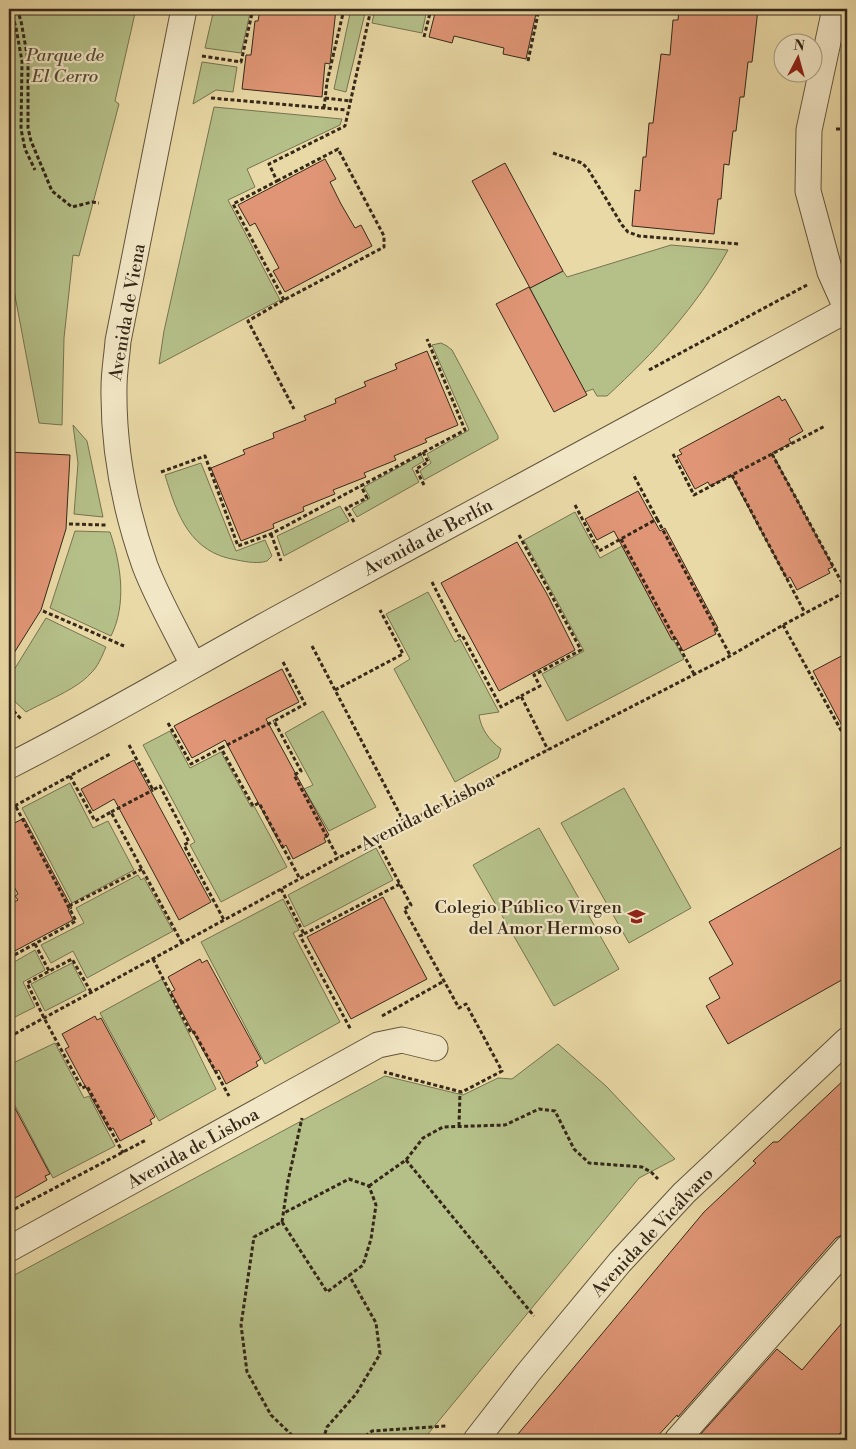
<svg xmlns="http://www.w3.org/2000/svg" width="856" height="1449" font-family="'Libre Bodoni',serif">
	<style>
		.green { fill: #b5bf88; stroke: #767450 }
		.building { fill: #e09676; stroke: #362819 }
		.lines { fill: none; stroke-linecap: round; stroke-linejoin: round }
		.street-casing { stroke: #63543c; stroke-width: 27 }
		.path { stroke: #362819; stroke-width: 3; stroke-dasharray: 4 2.5; stroke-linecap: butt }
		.street { stroke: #f1e6c5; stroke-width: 25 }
		.labels { text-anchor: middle; stroke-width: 4.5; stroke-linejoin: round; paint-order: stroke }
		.park-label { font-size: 18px; font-style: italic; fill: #564e35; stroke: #f1e6c5 }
		.street-label { font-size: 18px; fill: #362819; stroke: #f1e6c5 }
		.poi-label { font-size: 18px; fill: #362819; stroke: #f1e6c5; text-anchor: end }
	</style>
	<rect width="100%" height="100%" fill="#e9d9a6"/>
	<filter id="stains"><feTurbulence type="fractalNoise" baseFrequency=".004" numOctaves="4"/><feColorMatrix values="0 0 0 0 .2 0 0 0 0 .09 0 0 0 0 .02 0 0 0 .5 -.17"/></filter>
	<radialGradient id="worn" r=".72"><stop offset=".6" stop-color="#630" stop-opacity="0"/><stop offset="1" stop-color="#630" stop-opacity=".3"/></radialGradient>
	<path class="green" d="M9,9H136L115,101L119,104L79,256L73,255L64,338L62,425L39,423L9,264Z
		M214,9H251L241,53L205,48Z
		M351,9H366L346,92L334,89Z
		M375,9H427L422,33L372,23Z
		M202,62L237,67L233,92L216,90L193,104Z
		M214,107L342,119L340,125L247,169L255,187L228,200L280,300L159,364L164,331Z
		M671,245L728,250C697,306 654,353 607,396H597L593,389L585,392L530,288L563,271L567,277Z
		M441,343L447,346L452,350L498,436V439L424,480L420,471L431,463L427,454L469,430L432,345Z
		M73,425L87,441L103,517L74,514L78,463Z
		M421,455L424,461L412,468L419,482L357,517L352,509L370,498L364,487Z
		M201,463L236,551L265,540L272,556L267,561C258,564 247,562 237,560C190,553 177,515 165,475Z
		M340,506L349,521L284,556L277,536Z
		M575,512L600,558L622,546L684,659L567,721L542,674L584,651L524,540Z
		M75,531L110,532C121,564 127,604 111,636L50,608Z
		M428,592L455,642L460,639L499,712L479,715C481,729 489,740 501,749L498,758L455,782L394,669L410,659L386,614Z
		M46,618L106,647C102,656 98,667 90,674C77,689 44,702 26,712L9,696V678Z
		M323,711L376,807L329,831L304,789L313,785L285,733Z
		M170,731L190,768L221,752L251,807L254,806L287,867L221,902L190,845L195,842L143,745Z
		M70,783L93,828L108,821L134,870L72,903L22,808Z
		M624,788L691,908L629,943L561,823Z
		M539,828L619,969L554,1006L473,865Z
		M376,848L393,880L304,927L288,895Z
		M138,875L141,880L144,878L173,931L87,978L73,951L51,963L41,945L84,923L76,908Z
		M283,899L299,930L293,933L340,1022L265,1064L201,942Z
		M35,950L45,970L23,982L35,1007L9,1020V965Z
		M72,963L86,990L45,1011L31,984Z
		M162,979L216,1089L159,1121L100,1013Z
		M55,1043L84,1098L89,1096L115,1146L53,1178L9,1094V1065Z
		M558,1044L606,1086L675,1159L639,1178L423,1440H9V1278L385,1076L463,1095L498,1078L512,1079Z"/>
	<path class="building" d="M260,9H336L330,64L325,63L322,97L242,89L246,55H251L255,21H258Z
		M436,9H537L526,59L503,54L504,48L454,36L452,43L429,37Z
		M679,9H758L752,62H748L744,97H740L736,131H733L729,165L724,164L721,199H718L714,234L632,226L635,190L640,191L643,157H646L649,123H653L661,54L670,55L673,20H678Z
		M325,159L336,179L330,182L341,204L355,228L361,225L372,246L285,292L273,271L279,268L255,223L250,226L238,205Z
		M505,163L563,271L530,288L472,181Z
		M529,287L587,395L554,412L496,304Z
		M427,351L458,425L425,439L427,442L394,456L396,460L364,473L366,477L333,490L335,494L303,507L304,511L273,524L274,528L241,541L211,468L245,454L243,450L274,438L273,433L306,420L304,416L336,403L335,399L366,386L364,382L397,369L395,364Z
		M779,396L782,401L785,399L803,431L789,439L791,443L772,453L833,567L828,569L830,573L797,590L790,577L787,579L731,475L710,486L708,482L695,489L677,456L682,454L679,450Z
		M9,452L70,455L66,529L41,610L9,661Z
		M638,491L660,531L665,528L718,628L714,630L716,634L683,651L676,638L672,640L614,531L597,540L585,519Z
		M517,542L547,594L575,650L499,691L441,583Z
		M847,653V735L813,671Z
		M282,669L299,702L266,719L329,835L324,838L326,842L293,859L286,845L282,848L225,740L192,758L174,726Z
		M134,760L211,902L179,920L114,799L93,811L81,789Z
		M24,818L72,908L68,910L73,920L9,954V905L18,900L15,896L18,894L9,877V826Z
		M847,844V977L728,1044L706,1006L720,998L709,978L733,964L709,922Z
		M383,897L427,979L351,1019L307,937Z
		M200,959L202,963L207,960L261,1059L256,1062L258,1066L226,1084L219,1070L215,1072L171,992L175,990L168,977Z
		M95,1016L97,1020L101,1018L155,1117L150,1120L152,1124L120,1141L113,1128L109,1130L65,1049L69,1047L62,1034Z
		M847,1077V1234L842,1235L836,1238L678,1417L677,1415L654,1440H513L704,1212L756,1163L753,1161L773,1142H778Z
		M9,1097L50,1174L45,1176L47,1180L15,1198L9,1186Z
		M847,1317V1427L832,1440H705L700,1435L777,1349L802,1370Z"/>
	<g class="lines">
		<defs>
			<path id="street" d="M184,9L118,341C117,356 114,371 114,387C113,447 125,509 145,566C158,600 177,632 193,665
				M835,9L809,130L808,191L830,272L847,310
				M9,766C106,717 199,661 295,609C479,509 664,410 847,310
				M9,1249L378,1045L402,1040L435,1048
				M476,1440L528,1373L620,1262L684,1193L847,1040
				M677,1440L847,1248"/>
		</defs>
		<use href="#street" class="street-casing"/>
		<path class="path" d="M11,9L16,28L22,61L21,129L25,149L35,170
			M17,9L21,21L28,60V128L31,141L52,191L72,207L92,202L99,203
			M424,37L431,9
			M202,56L241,62L253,9
			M528,61L539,9
			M211,98L347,110
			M325,98L350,101
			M324,108L327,82L344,9
			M836,129H847
			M553,153L582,163L588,169L622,225L628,232L639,236L739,244
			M277,181L338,149L384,236V247L284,300L248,321L294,409
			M284,300L233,204L277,181L269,164L345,126L371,9
			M649,370L807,285
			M423,452L428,462L416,469L424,485
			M673,454L694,495L825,426
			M772,454L847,592
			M161,472L205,456L238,546L271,534L465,430L427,339
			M732,475L805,613
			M575,505L599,551L657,519L633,474
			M657,519L730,655
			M354,522L346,508L367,498L361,486
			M69,524L106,525
			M271,534L281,561
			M519,535L581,650L534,675L540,686L521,696
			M621,539L694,674
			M432,582L459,636L462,635L501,707L521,696L548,750
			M43,611L124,646
			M783,625L847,741
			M312,646L405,824
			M283,662L305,704L274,721L301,771L294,775L338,858
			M335,690L403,654L380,610
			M9,706L22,720
			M168,723L191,764L221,748L253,806L259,803L300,879
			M129,745L153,790L160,786L189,842L184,845L224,920
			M221,748L274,721
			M70,776L95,821L111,812L182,943
			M9,809L110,754
			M111,812L153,790
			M376,839L411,905L404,909L459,1008L466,1004L502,1071L462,1092L384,1072
			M281,889L304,934L300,936L351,1030
			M69,906L142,869
			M304,934L400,884
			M35,944L49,971
			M9,958L76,921L15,805
			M153,959L191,1033L194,1032L229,1096
			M91,992L72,959L27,983L44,1018L82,1088L87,1086L123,1153
			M382,1016L444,981
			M9,1037L338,858L730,656L783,625L847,591
			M459,1126L460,1092
			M406,1160L534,1316
			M369,1186L406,1160L423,1138L443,1127L505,1125L539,1109L555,1111L574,1149L589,1163L642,1167L651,1172L658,1179
			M9,1200L14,1209
			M9,1212L146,1140
			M282,1222L327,1292L363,1265L371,1239L376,1205L369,1186L349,1179L284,1213
			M297,1440L271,1415L247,1372L241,1325L254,1237L282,1222L288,1181L302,1118
			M323,1440L327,1427L356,1394L380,1354L376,1323L349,1275
			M360,1440L372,1431L446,1426"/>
		<use href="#street" class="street"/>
	</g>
	<defs>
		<symbol id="school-bare" viewBox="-9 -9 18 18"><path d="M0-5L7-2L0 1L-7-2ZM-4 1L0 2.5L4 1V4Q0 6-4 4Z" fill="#8f2418" stroke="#f1e6c5" stroke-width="2.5" paint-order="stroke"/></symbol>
	</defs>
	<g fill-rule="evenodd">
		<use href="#school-bare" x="624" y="904" width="25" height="25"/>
	</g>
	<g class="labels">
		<g class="park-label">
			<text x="65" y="61">Parque de<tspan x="65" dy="21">El Cerro</tspan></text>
		</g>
		<g class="street-label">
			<text transform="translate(127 312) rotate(-80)" y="6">Avenida de Viena</text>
			<text transform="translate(428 537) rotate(-28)" y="6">Avenida de Berlín</text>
			<text transform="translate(427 812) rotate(-27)" y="6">Avenida de Lisboa</text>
			<text transform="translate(193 1148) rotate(-29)" y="6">Avenida de Lisboa</text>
			<text transform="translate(652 1232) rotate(-47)" y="6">Avenida de Vicálvaro</text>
		</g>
		<g class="poi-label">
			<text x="622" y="913">Colegio Público Virgen<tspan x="622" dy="21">del Amor Hermoso</tspan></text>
		</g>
	</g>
	<rect width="856" height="1449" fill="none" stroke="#e9d9a6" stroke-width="30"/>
	<rect x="10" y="10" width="836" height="1429" fill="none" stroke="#362819" stroke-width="2.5"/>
	<rect x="15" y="15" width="826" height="1419" fill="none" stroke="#362819"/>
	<g transform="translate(798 58) rotate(6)"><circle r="24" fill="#f1e6c5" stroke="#a69a80"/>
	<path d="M0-4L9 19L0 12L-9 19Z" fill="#8f2418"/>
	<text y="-8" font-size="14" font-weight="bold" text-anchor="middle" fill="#362819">N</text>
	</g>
	<rect width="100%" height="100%" filter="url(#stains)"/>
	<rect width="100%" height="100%" fill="url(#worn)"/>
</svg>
